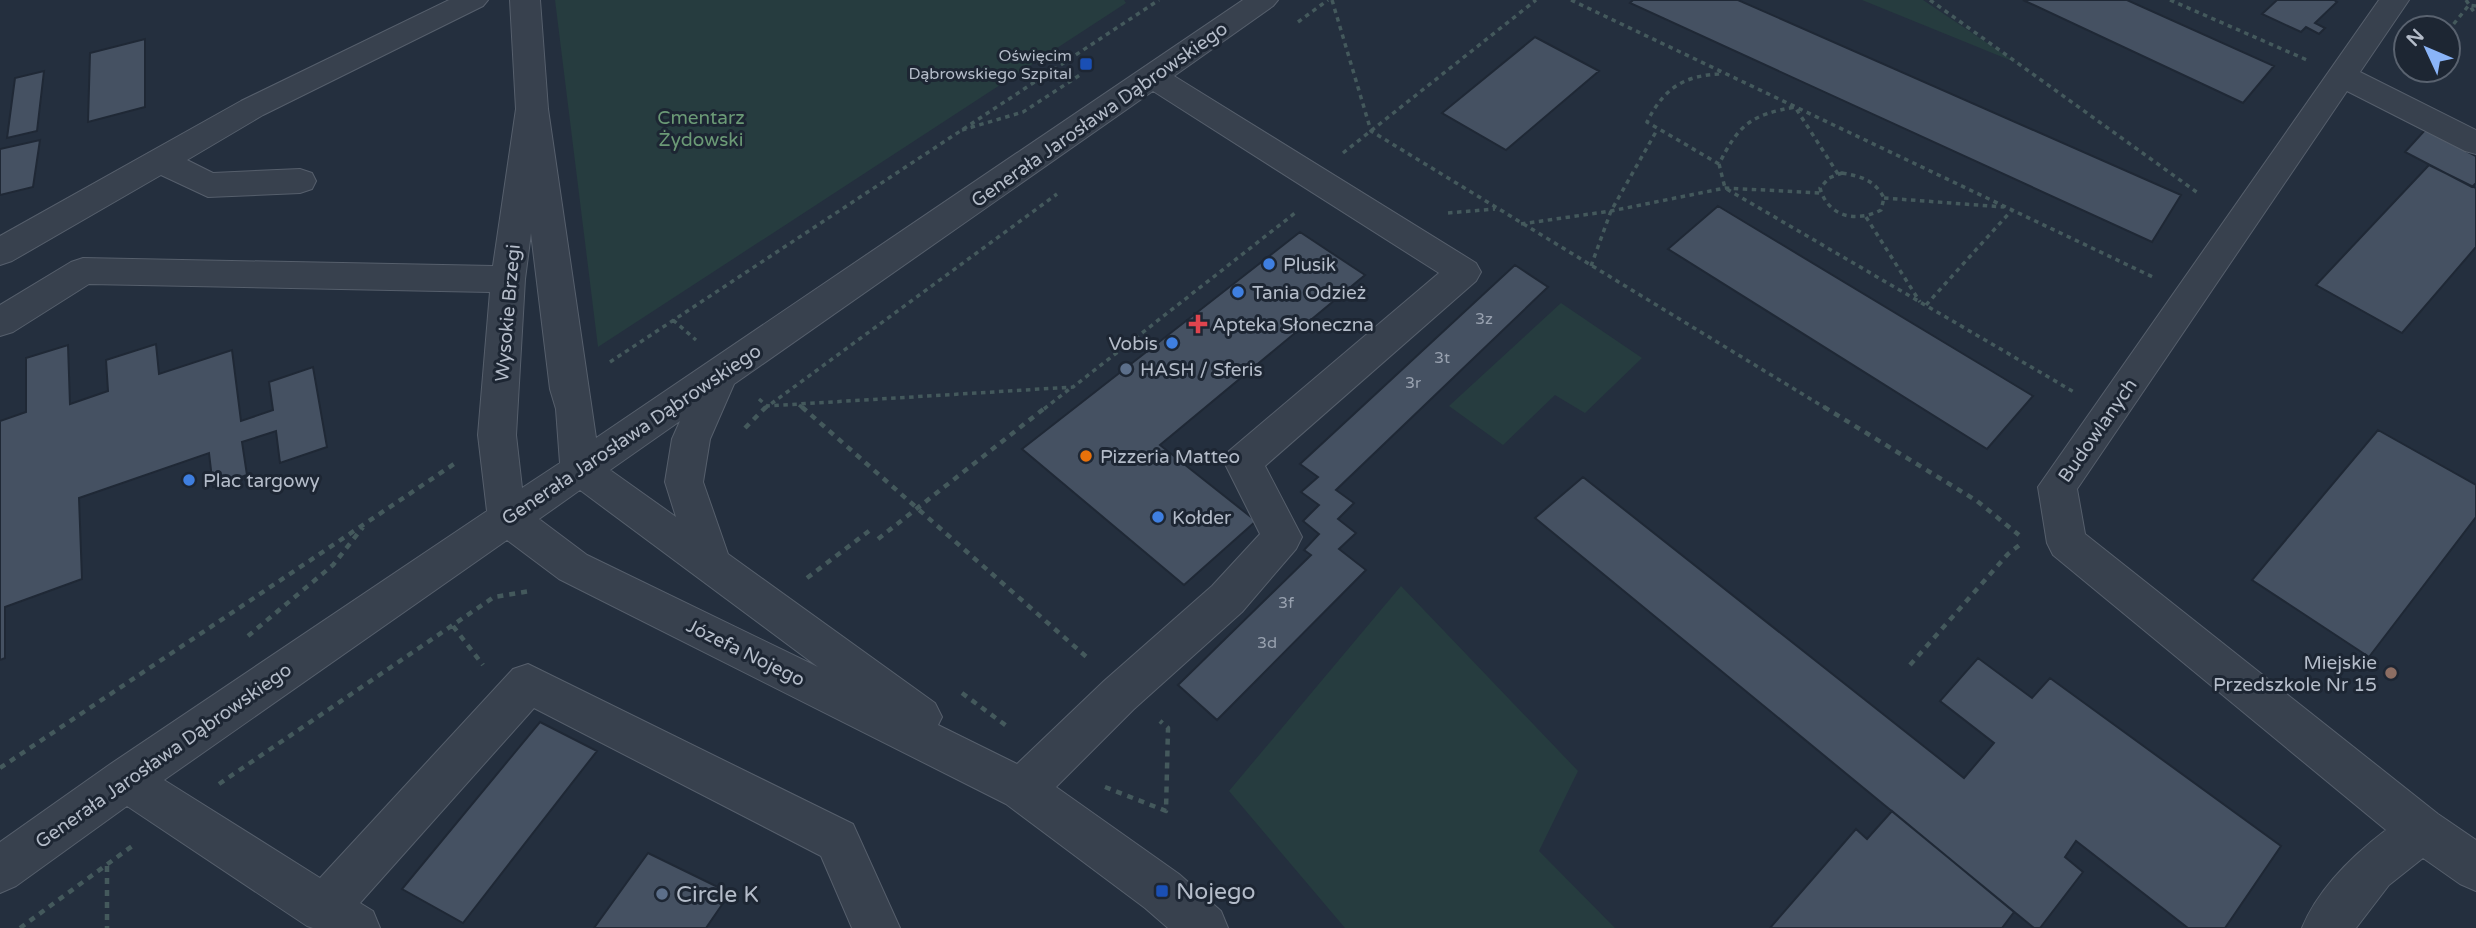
<svg xmlns="http://www.w3.org/2000/svg" width="2476" height="928" font-family="'Varela Round',sans-serif">
	<style>
		.green { fill: #263c3f }
		.building { fill: #455162; stroke: #1f2835; stroke-width: 2 }
		.lines { fill: none; stroke-linecap: round; stroke-linejoin: round }
		.minor-casing { stroke: #565f6c; stroke-width: 2 }
		.path-far1 { stroke: #44595c; stroke-width: 3.5; stroke-dasharray: 4.5 4.5; stroke-linecap: butt }
		.path { stroke: #44595c; stroke-width: 4.5; stroke-dasharray: 6 6; stroke-linecap: butt }
		.minor { fill: #38414e; fill-rule: evenodd }
		.transit-dot { fill: #1a4fb4; stroke: #1d2633; stroke-width: 2.5 }
		.shop-dot { fill: #3f7fe0; stroke: #1d2633; stroke-width: 2.5 }
		.health-dot { fill: #e0444e; stroke: #1d2633; stroke-width: 2.5 }
		.service-dot { fill: #5c6f8a; stroke: #1d2633; stroke-width: 2.5 }
		.food-dot { fill: #e8710a; stroke: #1d2633; stroke-width: 2.5 }
		.education-dot { fill: #8d6e63; stroke: #1d2633; stroke-width: 2.5 }
		.labels { text-anchor: middle; stroke-width: 6; stroke-linejoin: round; paint-order: stroke }
		.far-poi-label { font-size: 16px; fill: #b4bcc9; stroke: #1d2633; text-anchor: end }
		.number-label { font-size: 16px; fill: #98a1af }
		.street-label { font-size: 19px; fill: #b4bcc9; stroke: #1d2633 }
		.park-label { font-size: 19px; fill: #6b9a76; stroke: #1d2633 }
		.poi-label { font-size: 19px; fill: #b4bcc9; stroke: #1d2633; text-anchor: start }
		.near-poi-label { font-size: 23px; fill: #b4bcc9; stroke: #1d2633; text-anchor: start }
	</style>
	<rect width="100%" height="100%" fill="#242f3e"/>
	<path class="green" d="M555,0H1124L1126,3L598,347Z
		M1862,0H1923L2017,63Z
		M1561,303L1642,358L1585,413L1555,395L1503,445L1449,406Z
		M1401,586L1578,771L1539,851L1615,928H1345L1229,791Z"/>
	<path class="building" d="M1633,0H1738L2181,195L2152,242L1630,3Z
		M2023,0H2127L2274,66L2243,103Z
		M2277,0H2334L2337,2L2315,23L2325,28L2319,34L2306,27L2301,32L2262,14Z
		M1535,37L1599,71L1506,150L1442,113Z
		M145,39V107L88,122L90,53Z
		M44,71L37,131L7,138L15,78Z
		M2425,130L2476,156V183L2472,187L2405,152Z
		M40,140L33,187L0,195V149Z
		M2429,165L2476,188V247L2402,333L2316,285Z
		M1718,206L1990,370L2033,396L1987,449L1668,249Z
		M1300,232L1365,275L1160,445L1256,521L1184,585L1022,449Z
		M1515,265L1548,287L1336,490L1354,503L1338,519L1356,533L1339,549L1366,570L1217,720L1178,685L1311,555L1304,550L1319,534L1303,521L1319,505L1301,492L1318,477L1300,464Z
		M156,344L159,374L232,350L241,421L273,410L269,382L313,367L327,447L280,463L276,431L242,442L247,475L213,487L209,453L79,498L82,579L5,607V658L0,660V421L26,412V358L68,345L70,404L108,391L106,360Z
		M2378,430L2476,485V517L2369,657L2252,580Z
		M1583,477L1964,778L1994,743L1940,701L1978,658L2032,698L2050,678L2281,846L2225,928H2188L2076,841L2065,857L2083,872L2040,928H2034L1535,518Z
		M540,722L597,751L463,923L402,889Z
		M1892,811L2014,912L2002,928H1770L1856,829L1867,839Z
		M648,853L730,893L706,928H594Z"/>
	<g class="lines">
		<defs>
			<path id="minor" d="M449,0H488L483,6L263,115L187,160L213,173L300,169L312,173L316,181L312,189L300,193L208,197L161,175L12,261L0,265V236L241,101Z
				M510,0H540L548,109L596,438L1243,0H1278L1273,6L1174,76L1476,263L1481,272L1476,281L1265,466L1302,537L1296,549L1242,612L1134,709L1056,787L1179,874L1221,911L1228,928H1168L1145,908L1006,804L559,579L507,540L164,780L320,878L513,669L528,664L853,824L900,928H852L821,856L534,708L360,903L373,911L380,928H313L307,926L127,806L16,886L0,893V842L109,765L487,511L478,435L490,292L89,284L13,332L0,336V305L71,262L83,258L493,266L516,109ZM1153,91L1439,273L1229,451L1224,462L1260,534L1212,586L1104,681L1017,764L938,725L942,717L935,703L728,554L703,482L710,439L734,384ZM531,233L550,389L556,409L560,463L522,488L516,435L525,279ZM680,421L672,439L665,482L676,517L610,470ZM580,490L818,667L587,555L539,519Z
				M2379,0H2409L2360,72L2476,130V154L2465,151L2347,91L2077,489L2085,534L2438,814L2476,840V891L2460,884L2423,858L2389,885L2356,928H2302C2318,889 2353,855 2386,830L2053,555L2047,543L2038,487Z"/>
		</defs>
		<use href="#minor" class="minor-casing"/>
		<path class="path-far1" d="M1332,0L1371,131L1827,409
			M1571,0L2155,278
			M1930,0L2198,193
			M2170,0L2307,60
			M2466,0L2476,15
			M1298,22L1328,0
			M2448,31L2469,5L2476,6
			M962,130L1023,112L1080,75
			M1343,153L1536,0
			M1719,164L1647,122C1664,88 1684,75 1722,74
			M1842,173C1860,176 1875,180 1884,198L1881,210C1856,223 1828,217 1820,188L1829,178Z
			M1838,174L1795,107C1751,115 1739,124 1719,164L1725,188L2074,392
			M1884,198L2004,207
			M1448,213L1495,209
			M1866,217L1920,302
			M1521,224L1611,211L1725,188L1821,193
			M1591,266L1611,211L1657,130
			M1926,305L2012,210
			M673,320L696,340
			M610,362L1159,0
			M759,399L767,406L1073,387L1295,213
			M799,405L804,409
			M764,409L1057,194
			M1044,409L1072,387"/>
		<path class="path" d="M802,407L1090,660
			M1824,407L1977,501L2019,535
			M745,428L766,407
			M878,539L1046,407
			M807,578L869,531
			M453,626L483,665
			M248,636L333,565L363,527
			M1910,665L2008,554L2022,543
			M962,693L1008,727
			M0,768L457,462
			M219,784L494,597L530,591
			M1105,787L1166,811L1168,728L1160,721
			M107,866V928
			M20,928L135,844"/>
		<use href="#minor" class="minor"/>
	</g>
	<g class="transit-dot">
		<rect x="1079" y="57" width="14" height="14" rx="3.5"/>
		<rect x="1155" y="884" width="14" height="14" rx="3.5"/>
	</g>
	<g class="shop-dot">
		<circle cx="1269" cy="264" r="7"/>
		<circle cx="1238" cy="292" r="7"/>
		<circle cx="1172" cy="343" r="7"/>
		<circle cx="189" cy="480" r="7"/>
		<circle cx="1158" cy="517" r="7"/>
	</g>
	<path class="health-dot" d="M1194.5 313.5h7v7h7v7h-7v7h-7v-7h-7v-7h7z"/>
	<g class="service-dot">
		<circle cx="1126" cy="369" r="7"/>
		<circle cx="662" cy="894" r="7"/>
	</g>
	<circle class="food-dot" cx="1086" cy="456" r="7"/>
	<circle class="education-dot" cx="2391" cy="673" r="7"/>
	<g class="labels">
		<g class="far-poi-label">
			<text x="1072" y="61">Oświęcim<tspan x="1072" dy="18">Dąbrowskiego Szpital</tspan></text>
		</g>
		<g class="number-label">
			<text x="1484" y="324">3z</text>
			<text x="1442" y="363">3t</text>
			<text x="1413" y="388">3r</text>
			<text x="1286" y="608">3f</text>
			<text x="1267" y="648">3d</text>
		</g>
		<g class="street-label">
			<text transform="translate(1099 114) rotate(-35)" y="7">Generała Jarosława Dąbrowskiego</text>
			<text transform="translate(507 313) rotate(-85)" y="7">Wysokie Brzegi</text>
			<text transform="translate(2097 430) rotate(-55)" y="7">Budowlanych</text>
			<text transform="translate(631 434) rotate(-34)" y="7">Generała Jarosława Dąbrowskiego</text>
			<text transform="translate(746 652) rotate(26)" y="7">Józefa Nojego</text>
			<text transform="translate(163 755) rotate(-35)" y="7">Generała Jarosława Dąbrowskiego</text>
		</g>
		<g class="park-label">
			<text x="701" y="124">Cmentarz<tspan x="701" dy="22">Żydowski</tspan></text>
		</g>
		<g class="poi-label">
			<text x="1283" y="271">Plusik</text>
			<text x="1252" y="299">Tania Odzież</text>
			<text x="1212" y="331">Apteka Słoneczna</text>
			<text x="1158" y="350" text-anchor="end">Vobis</text>
			<text x="1140" y="376">HASH / Sferis</text>
			<text x="1100" y="463">Pizzeria Matteo</text>
			<text x="203" y="487">Plac targowy</text>
			<text x="1172" y="524">Kołder</text>
			<text x="2377" y="669" text-anchor="end">Miejskie<tspan x="2377" dy="22">Przedszkole Nr 15</tspan></text>
		</g>
		<g class="near-poi-label">
			<text x="1176" y="899">Nojego</text>
			<text x="676" y="902">Circle K</text>
		</g>
	</g>
	<g transform="translate(2427 49) rotate(314)"><circle r="33" fill="#1d2633" stroke="#59626f" stroke-width="2"/>
	<path d="M0-5L12 26L0 18L-12 26Z" fill="#8ab4f8"/>
	<text y="-10" font-size="19" font-weight="bold" text-anchor="middle" fill="#b4bcc9">N</text>
	</g>
</svg>
